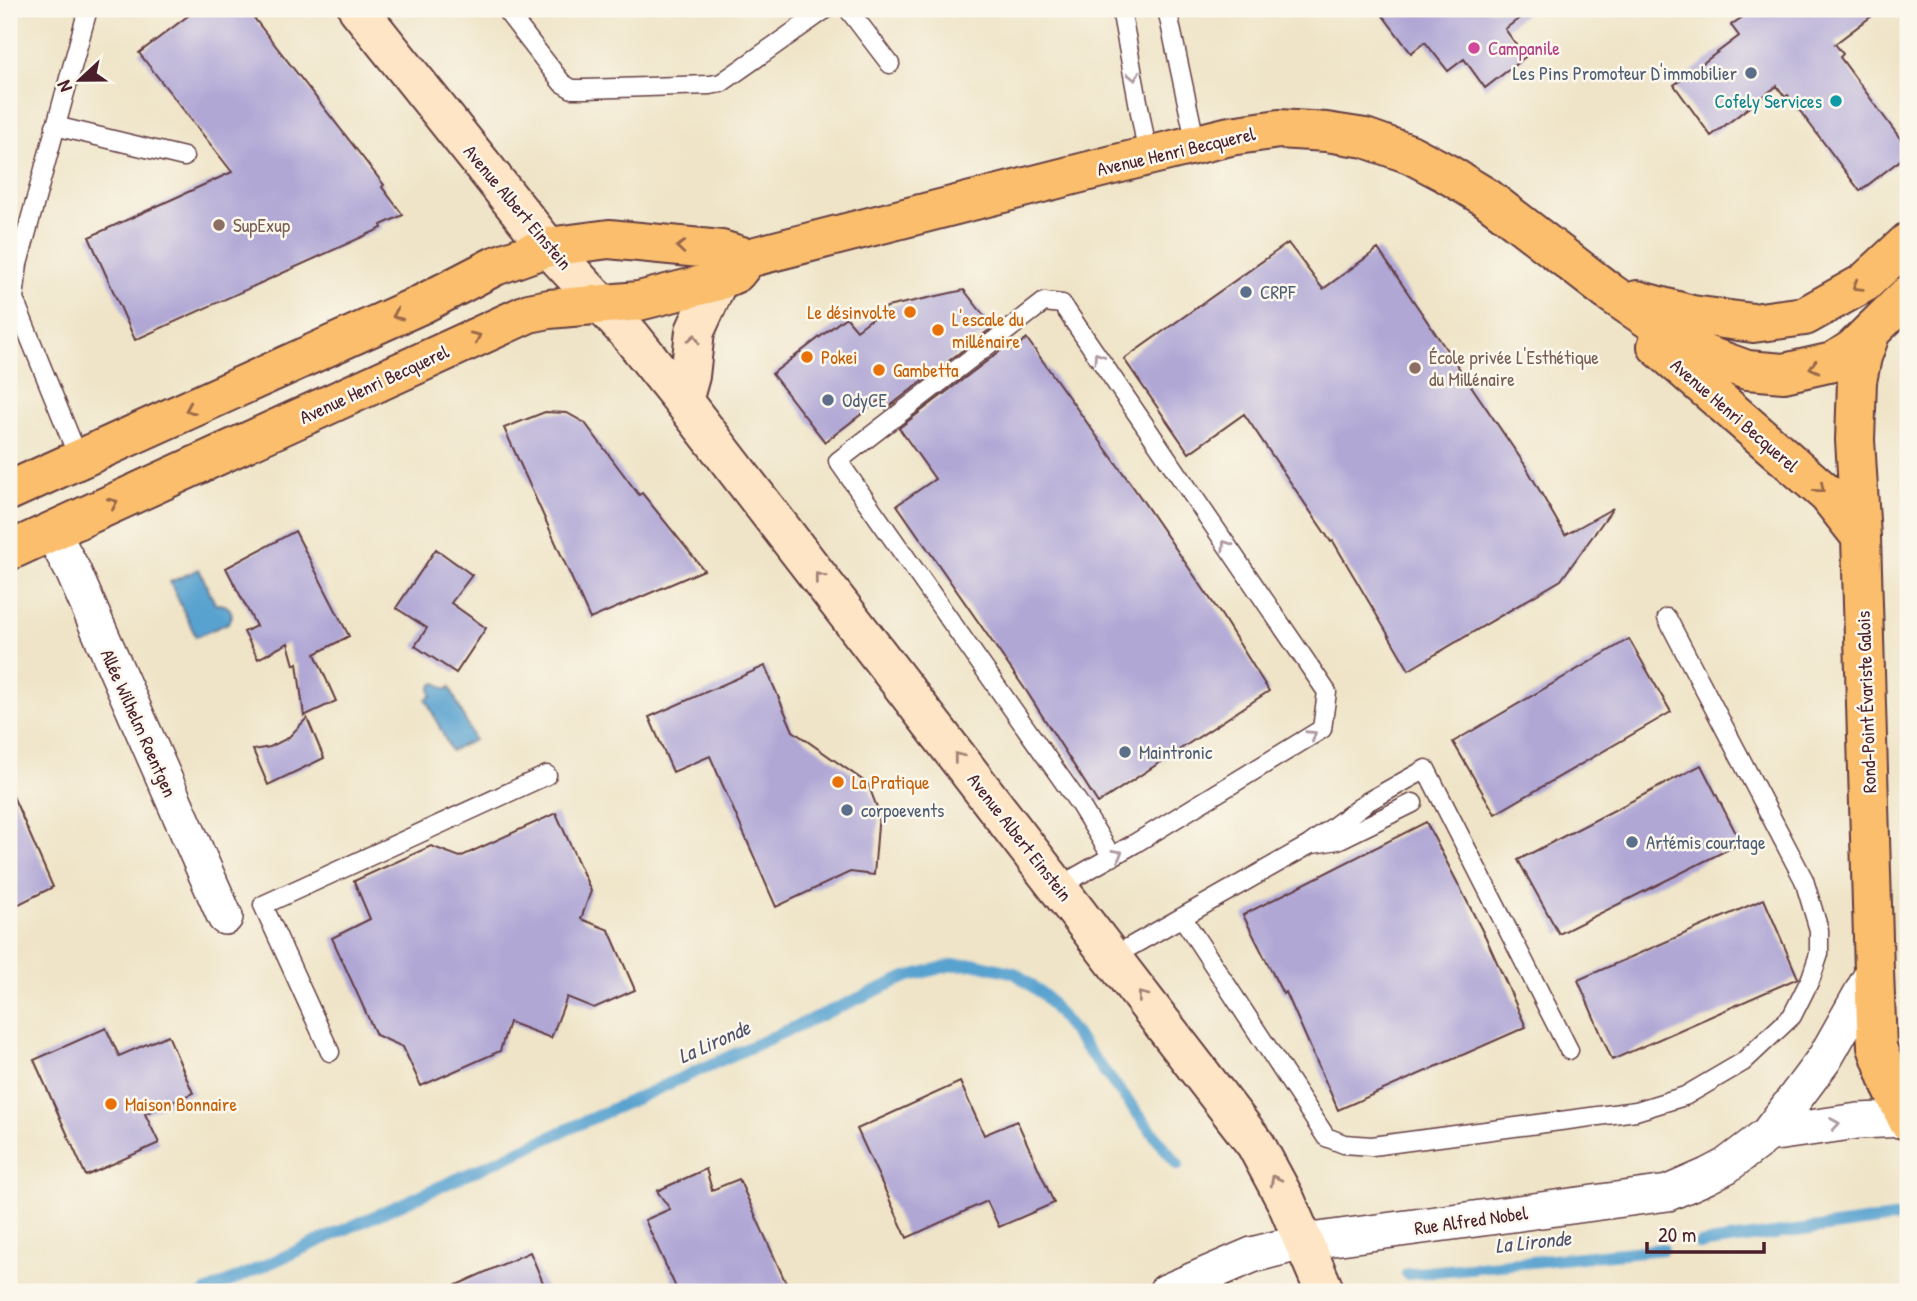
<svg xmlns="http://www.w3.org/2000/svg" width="1917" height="1301" font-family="'Patrick Hand',sans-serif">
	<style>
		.water { fill: #58a2cf; stroke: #51607d; stroke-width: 2 }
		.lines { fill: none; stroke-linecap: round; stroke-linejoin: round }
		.stream { stroke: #58a2cf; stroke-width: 12 }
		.building { fill: #b0a7d5 }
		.lane-casing { stroke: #633d42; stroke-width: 21 }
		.street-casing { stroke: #633d42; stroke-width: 38 }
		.secondary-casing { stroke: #633d42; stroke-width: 42 }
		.primary-casing { stroke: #633d42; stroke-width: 42 }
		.lane { stroke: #fff; stroke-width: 18 }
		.street { stroke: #fff; stroke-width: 35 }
		.secondary { stroke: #fde5c5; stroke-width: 38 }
		.primary { stroke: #fabe6d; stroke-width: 38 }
		.oneway { stroke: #ae9aa0 }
		.oneway2 { stroke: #996749 }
		.oneway3 { stroke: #a48278 }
		.hotel-dot { fill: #d1479c; stroke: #fbf7ec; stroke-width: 2.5 }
		.service-dot { fill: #5c6f8a; stroke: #fbf7ec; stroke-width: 2.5 }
		.culture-dot { fill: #0f9aa8; stroke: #fbf7ec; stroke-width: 2.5 }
		.education-dot { fill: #8d6e63; stroke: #fbf7ec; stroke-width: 2.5 }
		.food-dot { fill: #e8710a; stroke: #fbf7ec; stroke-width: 2.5 }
		.labels { text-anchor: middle; stroke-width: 5; stroke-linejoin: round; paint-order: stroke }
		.hotel-label { font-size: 19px; fill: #b23c85; stroke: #fbf7ec; text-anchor: start }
		.service-label { font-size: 19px; fill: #4e5e75; stroke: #fbf7ec; text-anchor: start }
		.culture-label { font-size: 19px; fill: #0d838f; stroke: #fbf7ec; text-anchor: end }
		.street-label { font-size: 19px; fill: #4a1f2b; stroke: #fbf7ec }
		.education-label { font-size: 19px; fill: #785e54; stroke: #fbf7ec; text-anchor: start }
		.food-label { font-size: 19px; fill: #c56008; stroke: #fbf7ec; text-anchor: start }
		.water-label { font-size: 21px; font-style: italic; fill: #50536d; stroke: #fbf7ec }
	</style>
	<rect width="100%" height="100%" fill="#fbf7ec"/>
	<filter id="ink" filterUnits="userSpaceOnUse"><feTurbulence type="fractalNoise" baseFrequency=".0143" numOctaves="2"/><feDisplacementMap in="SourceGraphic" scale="14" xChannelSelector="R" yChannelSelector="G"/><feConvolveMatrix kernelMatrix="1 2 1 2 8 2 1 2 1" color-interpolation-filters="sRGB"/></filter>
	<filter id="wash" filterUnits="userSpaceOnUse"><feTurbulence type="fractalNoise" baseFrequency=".00686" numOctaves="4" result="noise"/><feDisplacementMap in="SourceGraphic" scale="28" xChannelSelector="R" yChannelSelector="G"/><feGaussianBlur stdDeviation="1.57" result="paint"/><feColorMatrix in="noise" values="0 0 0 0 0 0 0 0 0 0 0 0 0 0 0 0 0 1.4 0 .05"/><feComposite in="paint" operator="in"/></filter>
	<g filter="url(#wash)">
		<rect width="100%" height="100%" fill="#efe4c7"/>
		<path class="water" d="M199,569L215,604C224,604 229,605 232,614L228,623L196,637L170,582Z
			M437,683L446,690L450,687L474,740L451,751L426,699L432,695L430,689L433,684Z"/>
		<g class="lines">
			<path class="stream" d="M1700,1244L1908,1216
				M1407,1274L1663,1249
				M206,1292L906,977L952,965L977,964L1015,973L1045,996L1178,1165"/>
		</g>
		<g id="blocks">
			<path class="building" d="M197,9H247L384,185L382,187L403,215L381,225L382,228L135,340L89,237L232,172L139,53Z
				M1378,9H1532L1505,29L1525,57L1485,88L1464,59L1448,71L1425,42L1411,53Z
				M1754,9H1881L1835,44L1843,54L1840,57L1908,149V154L1860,191L1788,95L1785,97L1777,86L1711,136L1674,85L1739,36L1731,25Z
				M1288,243L1323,289L1378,249L1525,465L1565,535L1613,508L1561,580L1409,670L1333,541L1331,542L1244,414L1189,453L1124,359Z
				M964,290L993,327L886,409L880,400L825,442L772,374L846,317L857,330L887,307Z
				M1027,339L1136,491L1222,616L1269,691L1098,803L1027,692L897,505L935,479L899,428L1008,345L1012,350Z
				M545,412L567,413L585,423L639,495L642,493L704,570L590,619L504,428Z
				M295,531L349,636L315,654L336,701L304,716L297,663L294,665L288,643L258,659L244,632L256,626L226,568Z
				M436,549L472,575L451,603L486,628L456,673L415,646L427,628L396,608Z
				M1629,639L1671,712L1495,814L1453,742Z
				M765,666L793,731L868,784L879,813L874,875L850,872L776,907L710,756L673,772L649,717Z
				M307,718L324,758L268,785L253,750L270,747L288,738Z
				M1701,765L1741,843L1559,934L1518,860Z
				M9,787L53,887L9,909Z
				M556,813L591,891L581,919L609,930L635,990L594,1008L567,997L551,1038L509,1022L500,1051L421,1086L403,1047L376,1035L332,938L370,919L354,881L431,846L460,857Z
				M1426,822L1486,938L1526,1027L1338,1110L1286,992L1283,994L1243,915Z
				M1764,899L1798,978L1612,1060L1578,980Z
				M106,1028L119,1056L168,1035L193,1093L145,1114L159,1143L86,1176L34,1060Z
				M960,1082L984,1135L1017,1121L1054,1203L999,1227L987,1201L907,1238L857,1129Z
				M706,1169L712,1190L739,1179L790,1292H678L645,1220L670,1209L657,1191Z
				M530,1252L547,1292H441Z"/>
		</g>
	</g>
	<g filter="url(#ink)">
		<use href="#blocks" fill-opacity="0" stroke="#633d42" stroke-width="2"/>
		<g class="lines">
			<defs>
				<path id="lane" d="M505,9L562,83L572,89H585L710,85L721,83L826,9
					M848,9L890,64
					M1121,9L1148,156
					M1167,9L1196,145
					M55,126L184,157
					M79,459L14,299L18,264L88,9
					M1313,844L1338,840L1413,803
					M1058,887L1134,844L1322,729L1327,692L1062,304L1044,302L838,461L1080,805L1112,857
					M1182,917L1326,1137L1344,1144L1372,1146L1636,1111L1685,1096L1743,1062L1792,1016L1811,978L1819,954V930L1804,880L1667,618
					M1112,957L1309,845L1367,802L1426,769L1569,1050
					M330,1052L263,905L547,775"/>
				<path id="street" d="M51,531L73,571L225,917
					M1768,1134L1858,1121L1906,1119
					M1166,1292L1252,1255L1303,1242L1668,1193L1707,1176L1726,1166L1768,1134L1825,1058L1874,971"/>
				<path id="secondary" d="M358,9L548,247L630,335L683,401L1256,1145L1286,1201L1325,1292
					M683,401L690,376L695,331L718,281"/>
				<path id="primary" d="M1637,300L1692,315L1753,323L1805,316L1864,283L1908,242
					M1871,332L1862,357L1857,381L1855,440L1861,537L1874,971L1877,1047L1892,1088L1908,1121
					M1657,346L1828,495L1861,537
					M9,491L422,304L495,266L548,247L609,239L721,250L748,258L1148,156L1230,136L1279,129L1326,132L1365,138L1410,154L1446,173L1487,198L1609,292L1697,352L1747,370L1784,373L1833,362L1853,349L1908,295
					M9,551L529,313L549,309L639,301L718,281L736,273L748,258"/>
			</defs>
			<use href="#lane" class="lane-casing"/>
			<use href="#street" class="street-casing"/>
			<use href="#secondary" class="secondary-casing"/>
			<use href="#primary" class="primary-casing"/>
			<use href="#lane" class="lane"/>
			<use href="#street" class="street"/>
			<use href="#secondary" class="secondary"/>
			<use href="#primary" class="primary"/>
		</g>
		<defs><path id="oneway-chevron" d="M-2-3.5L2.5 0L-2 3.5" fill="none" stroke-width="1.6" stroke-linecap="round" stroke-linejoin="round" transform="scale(1.75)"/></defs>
		<g class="oneway">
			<use href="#oneway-chevron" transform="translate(1134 76) rotate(78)"/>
			<use href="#oneway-chevron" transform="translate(1098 357) rotate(-124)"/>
			<use href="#oneway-chevron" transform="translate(1226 545) rotate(-124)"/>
			<use href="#oneway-chevron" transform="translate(1312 735) rotate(-33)"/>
			<use href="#oneway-chevron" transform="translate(1118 854) rotate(-30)"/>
			<use href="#oneway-chevron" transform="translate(1835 1124) rotate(-9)"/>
		</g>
		<g class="oneway2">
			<use href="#oneway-chevron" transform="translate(681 247) rotate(-175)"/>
			<use href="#oneway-chevron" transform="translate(1857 286) rotate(148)"/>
			<use href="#oneway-chevron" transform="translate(397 315) rotate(156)"/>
			<use href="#oneway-chevron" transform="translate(476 337) rotate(-25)"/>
			<use href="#oneway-chevron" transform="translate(1814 367) rotate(166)"/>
			<use href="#oneway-chevron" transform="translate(190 409) rotate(156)"/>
			<use href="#oneway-chevron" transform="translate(1820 488) rotate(41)"/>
			<use href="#oneway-chevron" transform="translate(113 503) rotate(-25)"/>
		</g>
		<g class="oneway3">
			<use href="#oneway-chevron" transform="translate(694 339) rotate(-80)"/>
			<use href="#oneway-chevron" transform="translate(819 577) rotate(-128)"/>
			<use href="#oneway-chevron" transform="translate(958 757) rotate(-128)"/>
			<use href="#oneway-chevron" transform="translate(1142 996) rotate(-128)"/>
			<use href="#oneway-chevron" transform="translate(1275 1180) rotate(-118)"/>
		</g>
	</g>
	<circle class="hotel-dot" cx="1474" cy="48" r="7"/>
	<g class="service-dot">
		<circle cx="1751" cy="73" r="7"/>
		<circle cx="1246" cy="292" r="7"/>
		<circle cx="828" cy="400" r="7"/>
		<circle cx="1125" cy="752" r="7"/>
		<circle cx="847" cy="810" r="7"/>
		<circle cx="1632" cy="842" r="7"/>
	</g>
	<circle class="culture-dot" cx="1836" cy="101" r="7"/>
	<g class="education-dot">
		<circle cx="219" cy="225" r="7"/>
		<circle cx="1415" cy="368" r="7"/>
	</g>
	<g class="food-dot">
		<circle cx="910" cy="312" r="7"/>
		<circle cx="938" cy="330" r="7"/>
		<circle cx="807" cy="357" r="7"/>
		<circle cx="879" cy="370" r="7"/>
		<circle cx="838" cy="782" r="7"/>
		<circle cx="111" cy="1104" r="7"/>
	</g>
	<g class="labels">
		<g class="hotel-label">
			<text x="1488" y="55">Campanile</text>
		</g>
		<g class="service-label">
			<text x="1737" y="80" text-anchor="end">Les Pins Promoteur D'immobilier</text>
			<text x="1260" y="299">CRPF</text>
			<text x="842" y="407">OdyCE</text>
			<text x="1139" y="759">Maintronic</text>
			<text x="861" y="817">corpoevents</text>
			<text x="1646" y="849">Artémis courtage</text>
		</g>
		<g class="culture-label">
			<text x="1822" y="108">Cofely Services</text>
		</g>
		<g class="street-label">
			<text transform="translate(1176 151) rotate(-13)" y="7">Avenue Henri Becquerel</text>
			<text transform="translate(518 207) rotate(50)" y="7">Avenue Albert Einstein</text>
			<text transform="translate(374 384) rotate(-25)" y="7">Avenue Henri Becquerel</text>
			<text transform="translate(1735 415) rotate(41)" y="7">Avenue Henri Becquerel</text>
			<text transform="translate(1866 702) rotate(-92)" y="7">Rond-Point Évariste Galois</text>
			<text transform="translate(139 723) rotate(66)" y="7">Allée Wilhelm Roentgen</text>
			<text transform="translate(1020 837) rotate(52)" y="7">Avenue Albert Einstein</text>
			<text transform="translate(1471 1220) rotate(-8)" y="7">Rue Alfred Nobel</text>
		</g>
		<g class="education-label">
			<text x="233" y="232">SupExup</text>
			<text x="1429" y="364">École privée L'Esthétique<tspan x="1429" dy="22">du Millénaire</tspan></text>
		</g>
		<g class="food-label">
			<text x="896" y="319" text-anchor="end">Le désinvolte</text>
			<text x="952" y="326">L'escale du<tspan x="952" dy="22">millénaire</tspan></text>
			<text x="821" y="364">Pokei</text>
			<text x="893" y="377">Gambetta</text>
			<text x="852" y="789">La Pratique</text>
			<text x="125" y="1111">Maison Bonnaire</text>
		</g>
		<g class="water-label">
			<text transform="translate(714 1042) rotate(-24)" y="7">La Lironde</text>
			<text transform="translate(1533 1242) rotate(-6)" y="7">La Lironde</text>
		</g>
	</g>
	<rect width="1917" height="1301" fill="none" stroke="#fbf7ec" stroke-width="35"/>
	<g transform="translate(80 80) rotate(248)" stroke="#fbf7ec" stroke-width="5" paint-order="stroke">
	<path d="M0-5L12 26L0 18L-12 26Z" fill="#4a1f2b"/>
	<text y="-10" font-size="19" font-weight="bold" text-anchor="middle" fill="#4a1f2b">N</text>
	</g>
	<path d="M1647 1242v10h117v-10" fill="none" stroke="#4a1f2b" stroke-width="3.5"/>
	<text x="1658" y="1242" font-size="21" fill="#4a1f2b" stroke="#fbf7ec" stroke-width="5" paint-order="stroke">20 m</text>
</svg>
